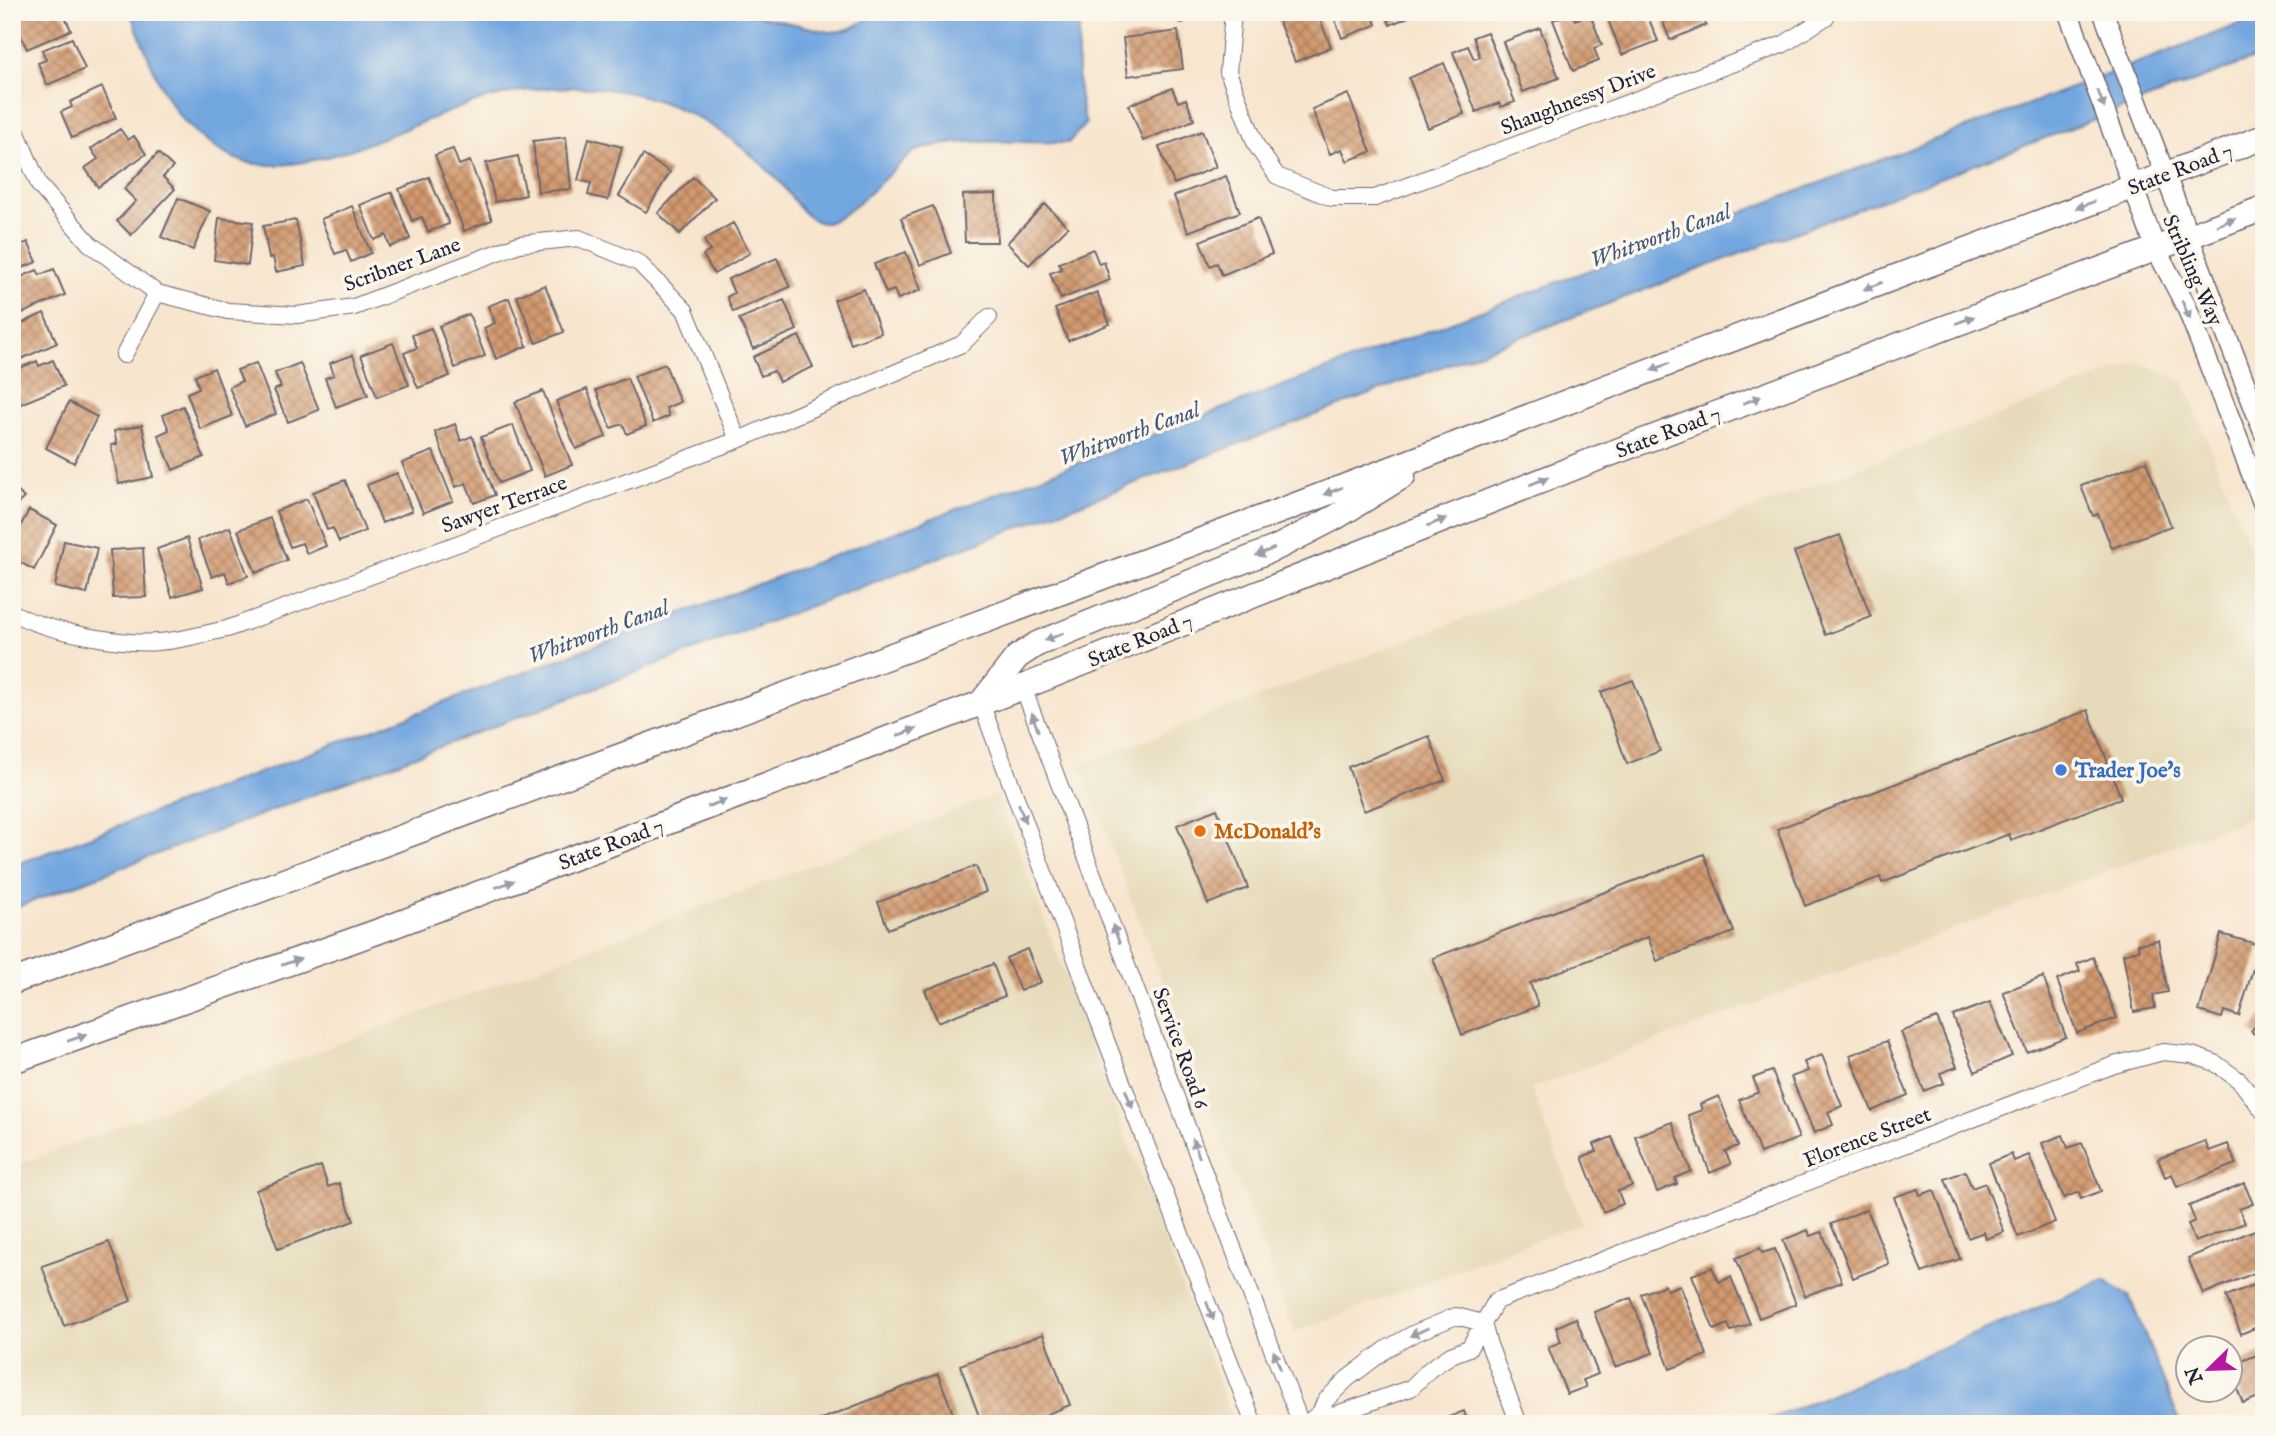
<svg xmlns="http://www.w3.org/2000/svg" width="2276" height="1436" font-family="'IM FELL English',serif">
	<style>
		.built { fill: #e6daba }
		.water { fill: #72a6df; stroke: #4a648d; stroke-width: 2 }
		.building { fill: url(#building-cross-hatch) }
		.lines { fill: none; stroke-linecap: round; stroke-linejoin: round }
		.minor-casing { stroke: #6d666e; stroke-width: 18 }
		.tertiary-casing { stroke: #6d666e; stroke-width: 22 }
		.primary-casing { stroke: #6d666e; stroke-width: 27 }
		.minor { stroke: #fff; stroke-width: 16 }
		.tertiary { stroke: #fff; stroke-width: 19 }
		.primary { stroke: #fff; stroke-width: 24 }
		.oneway { fill: #9c9ca7 }
		.shop-dot { fill: #3f7fe0; stroke: #fbf7ec; stroke-width: 2.5 }
		.food-dot { fill: #e8710a; stroke: #fbf7ec; stroke-width: 2.5 }
		.labels { text-anchor: middle; stroke-width: 7; stroke-linejoin: round; paint-order: stroke }
		.street-label { font-size: 21px; fill: #22223b; stroke: #fbf7ec }
		.shop-label { font-size: 21px; font-weight: bold; fill: #366cbe; stroke: #fbf7ec; text-anchor: start }
		.food-label { font-size: 21px; font-weight: bold; fill: #c56008; stroke: #fbf7ec; text-anchor: start }
		.water-label { font-size: 23px; font-style: italic; fill: #42577d; stroke: #fbf7ec }
	</style>
	<defs>
		<pattern id="building-cross-hatch" width="8" height="8" patternUnits="userSpaceOnUse" patternTransform="scale(1.75)"><rect width="8" height="8" fill="#d29a6f"/><path d="M0 0l8 8M0 8l8-8" fill="none" stroke="#aa7d5c"/></pattern>
	</defs>
	<rect width="100%" height="100%" fill="#fbf7ec"/>
	<filter id="ink" filterUnits="userSpaceOnUse"><feTurbulence type="fractalNoise" baseFrequency=".0143" numOctaves="2"/><feDisplacementMap in="SourceGraphic" scale="14" xChannelSelector="R" yChannelSelector="G"/><feConvolveMatrix kernelMatrix="1 2 1 2 8 2 1 2 1" color-interpolation-filters="sRGB"/></filter>
	<filter id="wash" filterUnits="userSpaceOnUse"><feTurbulence type="fractalNoise" baseFrequency=".00686" numOctaves="4" result="noise"/><feDisplacementMap in="SourceGraphic" scale="28" xChannelSelector="R" yChannelSelector="G"/><feGaussianBlur stdDeviation="1.57" result="paint"/><feColorMatrix in="noise" values="0 0 0 0 0 0 0 0 0 0 0 0 0 0 0 0 0 1.4 0 .05"/><feComposite in="paint" operator="in"/></filter>
	<g filter="url(#wash)">
		<rect width="100%" height="100%" fill="#f7e5ce"/>
		<path class="built" d="M2138,362L2184,381L2264,585V812L1531,1088L1582,1223L1295,1332L1080,765Z
			M997,795L1234,1424H12V1167Z"/>
		<path class="water" d="M130,12H741L830,32C850,32 861,24 876,12H1081C1077,41 1075,97 1086,123L1068,143C1019,143 962,136 915,151C891,169 855,213 829,222C808,229 791,194 779,181C745,146 703,115 656,100C605,83 540,84 489,98C416,118 320,179 245,162C223,156 199,138 184,121C159,94 145,46 130,12Z
			M2264,15V55L12,909V866Z
			M2104,1280L2129,1296L2181,1424H1758Z"/>
		<g id="blocks">
			<path class="building" d="M27,12H63L71,30L27,49L13,19Z
				M1154,12H1186L1182,23Z
				M1292,12H1317L1331,47L1295,62L1278,20L1293,14Z
				M1332,12H1372L1376,25L1342,38Z
				M1385,12H1420L1390,25Z
				M1605,12H1646L1658,41L1622,55Z
				M1670,12H1701L1706,25L1670,40L1663,22L1673,18Z
				M1572,13L1575,20L1590,14L1602,45L1594,48L1599,61L1573,71L1553,20Z
				M1540,28L1559,78L1523,92L1503,42Z
				M1178,31L1183,69L1128,76L1123,38Z
				M1487,32L1515,102L1501,107L1499,103L1476,112L1453,52L1468,46L1474,59L1480,57L1473,37Z
				M72,38L85,69L47,85L38,63L46,60L42,50Z
				M1444,63L1464,114L1428,128L1409,78Z
				M102,87L116,118L72,138L61,112L72,107L70,102Z
				M1172,88L1178,102L1186,99L1194,120L1143,141L1129,105Z
				M1348,94L1371,152L1347,161L1342,149L1330,154L1312,109Z
				M120,129L128,140L134,136L146,154L98,187L85,168L98,159L91,149Z
				M1202,131L1216,167L1174,184L1159,147Z
				M566,137L571,189L538,192L533,141Z
				M589,138L622,147L608,200L588,195L591,183L578,180Z
				M453,149L459,165L470,161L492,220L464,231L435,155Z
				M158,153L173,167L163,177L175,189L131,235L117,221L136,201L124,189Z
				M643,155L670,172L646,212L619,196Z
				M518,156L526,195L495,202L486,163Z
				M1226,176L1240,212L1188,232L1174,196Z
				M429,177L449,224L428,232L422,217L412,221L399,189Z
				M693,177L715,198L680,234L658,213Z
				M392,192L410,239L390,247L386,235L374,240L360,205Z
				M996,194L997,242H965L963,195Z
				M178,198L210,211L193,250L161,237Z
				M1045,204L1068,227L1029,265L1007,243Z
				M352,206L371,253L351,262L346,250L335,254L321,219Z
				M933,206L951,253L920,265L901,218Z
				M219,218L253,222L248,265L214,260Z
				M1258,218L1272,254L1222,275L1217,263L1210,266L1200,241Z
				M296,220L305,266L276,272L273,257L269,258L263,226Z
				M733,223L750,253L714,274L703,255L710,251L704,240Z
				M12,238L16,247L28,242L37,262L12,272Z
				M1093,249L1099,264L1104,262L1110,280L1061,299L1050,273L1062,269L1059,263Z
				M906,252L921,290L898,299L894,290L886,293L874,264Z
				M777,258L790,287L733,312L727,297L734,293L728,279Z
				M54,269L65,295L16,316L12,306V281L37,270L40,275Z
				M545,285L564,332L536,343L517,296Z
				M864,289L881,333L851,344L834,300Z
				M1097,292L1110,324L1068,341L1055,309Z
				M509,298L527,346L496,359L484,328L495,323L488,306Z
				M784,300L797,330L753,349L739,319Z
				M44,313L57,343L12,363V328Z
				M469,314L485,356L455,368L439,326Z
				M431,328L450,376L418,388L404,353L417,348L412,335Z
				M799,336L813,367L779,382L774,371L761,376L753,357Z
				M393,343L409,385L377,397L361,355Z
				M353,355L368,395L336,407L325,378L334,375L330,363Z
				M53,360L64,386L18,405L12,391V371L37,361L39,366Z
				M256,363L276,414L245,426L229,387L242,381L237,370Z
				M300,363L319,410L288,422L274,390L281,387L275,373Z
				M665,364L680,402L666,408L669,416L653,423L634,376Z
				M214,368L232,416L200,429L187,393L199,388L195,376Z
				M627,378L646,426L627,434L623,424L611,428L596,390Z
				M587,389L606,437L576,449L556,401Z
				M543,391L572,465L545,476L515,402Z
				M69,402L97,417L74,463L46,448Z
				M183,406L204,457L173,470L158,435L169,430L163,415Z
				M455,424L461,441L472,436L495,495L474,503L466,483L456,487L435,432Z
				M142,425L153,477L119,484L111,445L117,444L114,431Z
				M513,425L530,471L499,483L481,437Z
				M433,451L453,501L423,513L402,463Z
				M2146,461L2171,526L2112,548L2098,514L2093,516L2081,486Z
				M397,473L412,511L382,523L367,485Z
				M345,480L365,531L339,542L333,528L327,530L313,492Z
				M12,485L24,498L12,509Z
				M307,499L326,546L307,554L302,543L290,547L276,511Z
				M29,510L57,525L34,570L12,558V542Z
				M270,518L287,560L256,573L238,530Z
				M230,527L248,576L229,583L225,572L212,577L198,540Z
				M1840,535L1871,617L1825,635L1794,552Z
				M187,538L203,588L172,597L157,549Z
				M64,541L97,548L87,594L55,587Z
				M143,548L146,597L113,598L110,550Z
				M1633,680L1660,751L1627,764L1601,692Z
				M2088,710L2121,798L2011,840L2009,834L1882,883L1880,877L1805,906L1777,829Z
				M1429,736L1445,780L1364,811L1348,767Z
				M1217,809L1248,888L1208,904L1177,825Z
				M1704,854L1734,932L1657,961L1648,937L1530,983L1538,1006L1462,1035L1433,958Z
				M976,866L986,892L888,929L878,902Z
				M2221,934L2260,945L2239,1016L2224,1011L2222,1018L2199,1011Z
				M2158,940L2168,992L2153,995L2155,1008L2134,1012L2123,954L2139,950L2138,944Z
				M1027,949L1041,982L1020,991L1006,958Z
				M2093,957L2117,1018L2077,1033L2057,980L2080,971L2077,964Z
				M993,964L1005,996L938,1022L925,990Z
				M2043,977L2066,1037L2027,1052L2003,992Z
				M1990,1002L2012,1056L1975,1072L1953,1016Z
				M2264,1015V1042L2251,1031Z
				M1937,1018L1957,1067L1940,1073L1944,1083L1924,1091L1901,1032Z
				M1887,1041L1908,1095L1872,1111L1850,1055Z
				M1822,1055L1842,1106L1828,1112L1833,1125L1814,1133L1791,1077L1808,1071L1804,1062Z
				M1772,1071L1799,1138L1760,1153L1739,1100L1759,1092L1753,1078Z
				M1719,1096L1738,1146L1725,1151L1731,1164L1710,1173L1688,1115L1702,1110L1700,1104Z
				M1672,1122L1691,1171L1675,1178L1677,1184L1657,1192L1635,1136Z
				M2063,1135L2068,1148L2082,1143L2101,1191L2081,1199L2079,1192L2064,1198L2042,1143Z
				M1612,1137L1632,1186L1618,1191L1623,1204L1603,1212L1582,1157L1597,1151L1594,1144Z
				M2205,1141L2209,1151L2228,1144L2236,1164L2177,1187L2172,1174L2165,1177L2158,1159Z
				M2011,1154L2014,1161L2029,1155L2055,1222L2018,1237L1989,1163Z
				M321,1166L328,1187L339,1183L354,1221L278,1249L256,1190Z
				M1965,1171L1972,1188L1985,1183L2004,1232L1986,1239L1984,1232L1968,1238L1945,1179Z
				M2244,1183L2253,1204L2239,1209L2245,1223L2195,1242L2188,1224L2195,1221L2189,1206Z
				M1918,1189L1920,1195L1934,1190L1960,1259L1922,1273L1894,1197Z
				M1867,1209L1889,1264L1853,1278L1831,1224Z
				M2262,1227L2264,1269L2203,1294L2188,1258Z
				M1808,1230L1810,1236L1822,1232L1842,1282L1805,1296L1783,1240Z
				M109,1242L131,1301L64,1326L42,1266Z
				M1760,1248L1762,1253L1775,1249L1796,1304L1759,1318L1736,1258Z
				M1712,1267L1719,1282L1731,1277L1750,1324L1731,1331L1728,1324L1714,1330L1692,1275Z
				M2264,1281V1324L2241,1334L2226,1296Z
				M1665,1285L1667,1290L1680,1285L1707,1355L1670,1369L1641,1294Z
				M1631,1298L1653,1353L1615,1367L1594,1312Z
				M1576,1318L1598,1374L1583,1380L1586,1387L1567,1394L1548,1347L1561,1342L1556,1327Z
				M1043,1334L1070,1405L1023,1424H982L960,1365Z
				M2264,1352V1395L2243,1403L2230,1372V1366Z
				M938,1374L957,1424H809L865,1402Z
				M1464,1411L1468,1424H1431Z"/>
		</g>
	</g>
	<g filter="url(#ink)">
		<use href="#blocks" fill-opacity="0" stroke="#6d666e" stroke-width="2"/>
		<g class="lines">
			<defs>
				<path id="minor" d="M1233,12L1228,72L1256,145L1277,176L1332,198H1375L1784,44L1826,17L1828,12
					M12,121L39,185L90,244L157,293L228,311L297,315L354,307L519,244L579,238L639,263L685,310L738,440
					M124,355L157,293
					M12,612C42,631 123,645 158,642C181,641 205,633 227,629L738,440L962,344L989,317
					M1023,687L1207,1180L1301,1424
					M981,703L1104,1035L1254,1424
					M1483,1323L1488,1342L1519,1424
					M1320,1413L1334,1415L1411,1388L1430,1369L1451,1355L1469,1348L1496,1301L2114,1065L2163,1052L2192,1055L2215,1063L2240,1081L2264,1112
					M1313,1418L1320,1413L1325,1401L1347,1379L1388,1348L1413,1334L1456,1316L1483,1323"/>
				<path id="tertiary" d="M2068,12L2156,249L2187,308L2264,506
					M2103,12L2264,433"/>
				<path id="primary" d="M981,703L1017,657L1037,644L1278,547L1336,517L1403,476
					M12,982L1288,508L2264,137
					M12,1061L382,930L843,756L1023,687L1596,459L2264,208"/>
			</defs>
			<use href="#minor" class="minor-casing"/>
			<use href="#tertiary" class="tertiary-casing"/>
			<use href="#primary" class="primary-casing"/>
			<use href="#minor" class="minor"/>
			<use href="#tertiary" class="tertiary"/>
			<use href="#primary" class="primary"/>
		</g>
		<defs><path id="oneway-solid" d="M-6-.8H1V-3.2L6.5 0L1 3.2V.8H-6Z" transform="scale(1.75)"/></defs>
		<g class="oneway">
			<use href="#oneway-solid" transform="translate(2101 99) rotate(70)"/>
			<use href="#oneway-solid" transform="translate(2085 205) rotate(159)"/>
			<use href="#oneway-solid" transform="translate(2226 222) rotate(-21)"/>
			<use href="#oneway-solid" transform="translate(1873 286) rotate(159)"/>
			<use href="#oneway-solid" transform="translate(2186 310) rotate(66)"/>
			<use href="#oneway-solid" transform="translate(1965 320) rotate(-21)"/>
			<use href="#oneway-solid" transform="translate(1660 367) rotate(159)"/>
			<use href="#oneway-solid" transform="translate(1752 400) rotate(-21)"/>
			<use href="#oneway-solid" transform="translate(1539 481) rotate(-22)"/>
			<use href="#oneway-solid" transform="translate(1333 491) rotate(159)"/>
			<use href="#oneway-solid" transform="translate(1437 522) rotate(-22)"/>
			<use href="#oneway-solid" transform="translate(1265 552) rotate(158)"/>
			<use href="#oneway-solid" transform="translate(1054 637) rotate(158)"/>
			<use href="#oneway-solid" transform="translate(1035 722) rotate(-109)"/>
			<use href="#oneway-solid" transform="translate(907 732) rotate(-21)"/>
			<use href="#oneway-solid" transform="translate(717 803) rotate(-21)"/>
			<use href="#oneway-solid" transform="translate(1022 813) rotate(70)"/>
			<use href="#oneway-solid" transform="translate(505 884) rotate(-21)"/>
			<use href="#oneway-solid" transform="translate(1116 934) rotate(-111)"/>
			<use href="#oneway-solid" transform="translate(291 962) rotate(-19)"/>
			<use href="#oneway-solid" transform="translate(77 1038) rotate(-19)"/>
			<use href="#oneway-solid" transform="translate(1129 1099) rotate(69)"/>
			<use href="#oneway-solid" transform="translate(1196 1148) rotate(-110)"/>
			<use href="#oneway-solid" transform="translate(1210 1311) rotate(69)"/>
			<use href="#oneway-solid" transform="translate(1419 1332) rotate(156)"/>
			<use href="#oneway-solid" transform="translate(1277 1360) rotate(-111)"/>
		</g>
	</g>
	<circle class="shop-dot" cx="2061" cy="770" r="7"/>
	<circle class="food-dot" cx="1200" cy="831" r="7"/>
	<g class="labels">
		<g class="street-label">
			<text transform="translate(1578 99) rotate(-21)" y="7">Shaughnessy Drive</text>
			<text transform="translate(2180 169) rotate(-21)" y="7">State Road 7</text>
			<text transform="translate(402 264) rotate(-20)" y="7">Scribner Lane</text>
			<text transform="translate(2193 270) rotate(66)" y="7">Stribling Way</text>
			<text transform="translate(1668 432) rotate(-21)" y="7">State Road 7</text>
			<text transform="translate(504 504) rotate(-20)" y="7">Sawyer Terrace</text>
			<text transform="translate(1140 640) rotate(-22)" y="7">State Road 7</text>
			<text transform="translate(611 844) rotate(-21)" y="7">State Road 7</text>
			<text transform="translate(1181 1048) rotate(70)" y="7">Service Road 6</text>
			<text transform="translate(1867 1137) rotate(-21)" y="7">Florence Street</text>
		</g>
		<g class="shop-label">
			<text x="2075" y="777">Trader Joe's</text>
		</g>
		<g class="food-label">
			<text x="1214" y="838">McDonald's</text>
		</g>
		<g class="water-label">
			<text transform="translate(1660 235) rotate(-20)" y="8">Whitworth Canal</text>
			<text transform="translate(1129 433) rotate(-20)" y="8">Whitworth Canal</text>
			<text transform="translate(598 631) rotate(-20)" y="8">Whitworth Canal</text>
		</g>
	</g>
	<rect width="2276" height="1436" fill="none" stroke="#fbf7ec" stroke-width="42"/>
	<g transform="translate(2209 1369) rotate(247)"><circle r="33" fill="#fbf7ec" stroke="#a4a2a5" stroke-width="2"/>
	<path d="M0-5L12 26L0 18L-12 26Z" fill="#b5179e"/>
	<text y="-10" font-size="19" font-weight="bold" text-anchor="middle" fill="#22223b">N</text>
	</g>
</svg>
